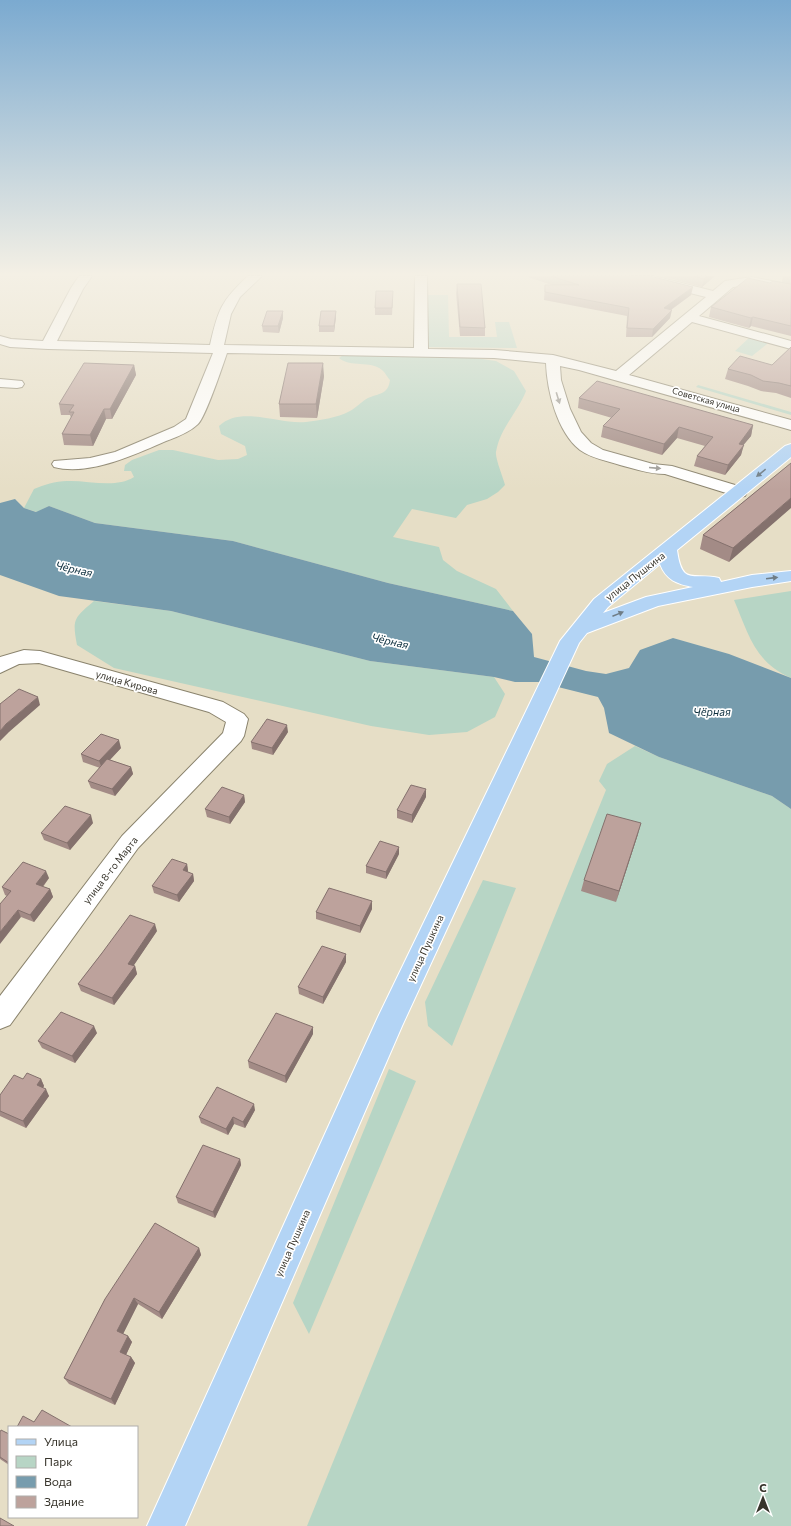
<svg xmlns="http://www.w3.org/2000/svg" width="791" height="1526" font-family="Commissioner,sans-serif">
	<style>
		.green { fill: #b7d5c5 }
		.water { fill: #779cad }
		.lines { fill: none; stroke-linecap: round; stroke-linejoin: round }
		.minor-casing { stroke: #8a836d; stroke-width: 2 }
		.major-casing { stroke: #fff; stroke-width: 2 }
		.minor { fill: #fff; fill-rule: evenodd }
		.major { fill: #b3d4f5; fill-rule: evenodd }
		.wall { fill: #a38b86 }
		.shaded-wall { fill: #84716d }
		.building { fill: #bda29c; stroke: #84716d }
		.oneway { fill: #9c9a96 }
		.oneway2 { fill: #6f7d86 }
		.labels { text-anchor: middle; stroke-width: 3.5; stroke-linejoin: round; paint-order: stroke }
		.far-street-label { font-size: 9px; fill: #38352c; stroke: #fff }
		.street-label { font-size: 10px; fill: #38352c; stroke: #fff }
		.water-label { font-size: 11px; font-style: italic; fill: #0e303f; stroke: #fff }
	</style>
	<rect width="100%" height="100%" fill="#e6dec6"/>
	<path class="green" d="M427,295H448L449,337H497L495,322H509L517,348L425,347Z
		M751,336L771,341L752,356L735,351Z
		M356,354L467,357L496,361L514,371L526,391C518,412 500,428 496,452C495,458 503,477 505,485L498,492L487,499L467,505L456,518L412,509L393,537L439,547L443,560L457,571L496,589L513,611L388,583L233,541L95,523L49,506L37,512L24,508L34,489C44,485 55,481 67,481C88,480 115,489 134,477L131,471H124L125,465L132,460L159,450H173L218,460L238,459L247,455L245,446L221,434L219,426C241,405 279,425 306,422C320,420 337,418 350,411C357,407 362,401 368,398C379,393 388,395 390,380C387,377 385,372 382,370C370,360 351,368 339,358L342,356Z
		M698,385L791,412V415L696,387Z
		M791,591V678C755,663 748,633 734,600Z
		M94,601L171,611L370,661L494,677L505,694L495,717L467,732L429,735L371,726L114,668L77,645C72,619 74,618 94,601Z
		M635,746L659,757L772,796L791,809V1526H307L606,790L599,781L607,764Z
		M483,880L516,888L452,1046L428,1026L425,1002Z
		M389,1069L416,1081L309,1334L293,1303Z"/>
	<path class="water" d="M15,499L24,508L36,512L49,506L95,523L233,541L388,583L513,611L532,634L534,657L586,671L606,674L629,668L640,650L673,638L729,654L791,678V809L772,796L659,757L609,733L604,708L598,697L538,682H515L494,677L370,661L171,611L59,596L0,575V503Z"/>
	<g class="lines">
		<defs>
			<path id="minor" d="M79,276H92L83,289L57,341L210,345C218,310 221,301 248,276H262L240,297L231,314L224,345L414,348L415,276H427L428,349L494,350L553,355L616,371L706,297L634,279L632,276H654L713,291L725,281L752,277L791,285V293L752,285L733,287L699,316L791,341V349L692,322L629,375L791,420V430L579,370L560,366L561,380L570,409L581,432L591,443L603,450L653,464L672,466L745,488L747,492L745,496L739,497L665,474C649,474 635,469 620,465C607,461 591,458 580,450C557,432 547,390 546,363L494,358L227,353C223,365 205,418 198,424C190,432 177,437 166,441C134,455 89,476 54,467L52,464L54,461L90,458L115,452L174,427L186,419L213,353L48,349L10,347L0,344V336L11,339L43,341L71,288Z
				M0,379L22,381L24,384L22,387L17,388L0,387Z
				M24,650L40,651L223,702L244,714L248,719L244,736L241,741L138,848L10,1025L0,1029V996L122,836L223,733L226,722L209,712L39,663L19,664L0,673V657Z"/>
			<path id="major" d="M791,444V457L677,550C682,587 693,572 719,578L721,582L752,575L791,571V581L752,587L658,606L587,633L579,643L402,1026L185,1526H147L378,1017L560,641L594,599L785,446ZM660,564C666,580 677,584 693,587L646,597L603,613L608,607Z"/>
		</defs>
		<use href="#minor" class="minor-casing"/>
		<use href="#major" class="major-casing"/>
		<use href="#minor" class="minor"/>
		<use href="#major" class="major"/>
	</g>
	<path class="wall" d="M525,276H650L691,295L671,310L670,318L652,337H626L627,316L544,300L545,285H552Z
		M661,276H715L702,287Z
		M783,276H791V284L782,282Z
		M770,283L791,284V336L751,326L749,328L709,317L711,307Z
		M457,284L485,328V336H460L456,293Z
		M393,298L392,315H375V308Z
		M283,311V318L279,333L263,332L262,326Z
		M336,311V317L334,332H319V326Z
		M791,347V398L776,393L761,391L748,386L725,379L728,369L772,365Z
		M134,365L136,375L112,419H106L93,446L64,445L62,434L71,418L70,415H61L59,404Z
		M324,376L317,418L280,417L279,404Z
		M579,398L753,425L751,436L743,445L741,455L725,475L694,466L697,456L705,446L677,438L662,455L601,437L603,426L612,418L578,408Z
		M791,463L729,562L700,549L703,535Z
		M288,732L273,755L252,749L251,742Z
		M121,748L110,760L131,767L133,774L115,796L91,788L88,781L100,768L83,762L81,754Z
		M244,795L245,802L230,824L207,817L205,809Z
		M426,797L412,823L397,818V810Z
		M93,823L70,850L44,840L41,833Z
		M638,834L616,902L581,891L584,880Z
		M399,854L386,879L366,873V866Z
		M187,864L188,871L187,872L193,874L194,881L179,902L154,893L152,886Z
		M49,878L43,887L50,889L53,897L34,922L21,917L7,896L5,895L2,887Z
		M372,909L360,933L316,919V912Z
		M157,931L133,966H135L137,974L114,1005L81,991L78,984L102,953Z
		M346,954V962L323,1004L299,994L298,987Z
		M97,1033L75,1063L42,1048L38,1041Z
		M313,1034L286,1083L249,1068L248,1061Z
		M23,1079H41L44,1086L43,1088L49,1096L26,1128L0,1116V1095Z
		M255,1110L245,1128L234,1124L228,1135L201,1123L199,1117Z
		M240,1159L241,1165L215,1218L178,1203L176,1197Z
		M199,1248L201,1255L162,1319L138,1304L123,1334L128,1336L132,1342L126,1355L131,1357L135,1363L115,1405L69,1384L64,1378L105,1299Z
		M0,1432L9,1434V1465L0,1459Z"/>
	<path class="shaded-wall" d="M707,276H715L702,287L704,279Z
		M693,287L691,295L662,316L664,308Z
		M672,310L670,318L652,337L653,329Z
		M283,311V318L279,333L278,326Z
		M336,311V317L334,332V326Z
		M753,317L751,326L749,328L751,318Z
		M323,363L324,376L317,418L316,404Z
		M134,365L136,375L112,419L110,409Z
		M104,409L106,419L93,446L90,435Z
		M753,425L751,436L736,454L739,444Z
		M679,427L677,438L662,455L664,444Z
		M744,445L741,455L725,475L728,465Z
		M791,498V508L729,562L733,548Z
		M38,697L40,705L9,732L0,741V731L6,724Z
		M287,725L288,732L273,755L272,748Z
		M119,740L121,748L102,768L99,761Z
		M131,767L133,774L115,796L112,789Z
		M426,789V797L412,823V815Z
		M244,795L245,802L230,824L229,817Z
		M91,815L93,823L70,850L67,843Z
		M641,823L638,834L616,902L619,891Z
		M399,847V854L386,879V872Z
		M187,864L188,871L184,877L183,870Z
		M46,871L49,878L39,891L36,884Z
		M193,874L194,881L179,902L177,895Z
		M50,889L53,897L34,922L30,915Z
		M372,901V909L360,933V926Z
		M18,910L21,917L0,944V932Z
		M155,924L157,931L130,971L128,964Z
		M346,954V962L323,1004V997Z
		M135,966L137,974L114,1005L112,998Z
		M94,1026L97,1033L75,1063L72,1056Z
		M313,1027V1034L286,1083L285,1076Z
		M41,1079L44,1086L40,1091L37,1085Z
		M46,1089L49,1096L26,1128L23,1121Z
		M254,1104L255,1110L245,1128L243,1122Z
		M233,1117L234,1124L228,1135L226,1129Z
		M240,1159L241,1165L215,1218L213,1212Z
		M199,1248L201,1255L162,1319L159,1312Z
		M134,1298L138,1304L121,1338L117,1331Z
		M128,1336L132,1342L124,1359L120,1352Z
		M131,1357L135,1363L115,1405L111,1399Z"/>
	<path class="building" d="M551,276H650L693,287L664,308L672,310L653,329L627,328L629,308L545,292V285H579Z
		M694,276H707L704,279Z
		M748,278L770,283L773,281L791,284V326L753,317L751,318L711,307Z
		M457,284H481L485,328L460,327Z
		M376,291H393L392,308H375Z
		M267,311H283L278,326H262Z
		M321,311H336L334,326H319Z
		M791,347V386L779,383L763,381L751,375L728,369L740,356L772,365Z
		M84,363L134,365L110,409H104L90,435L62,434L74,412H69L74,405L59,404Z
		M288,363H323L316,404H279Z
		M597,381L753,425L739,444L744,445L728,465L697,456L713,437L679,427L664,444L603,426L620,409L579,398Z
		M791,463V498L733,548L703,535Z
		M19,689L38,697L6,724L0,731V704Z
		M267,719L287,725L272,748L251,742Z
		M101,734L119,740L99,761L81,754Z
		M107,759L131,767L112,789L88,781Z
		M411,785L426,789L412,815L397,810Z
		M222,787L244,795L229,817L205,809Z
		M65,806L91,815L67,843L41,833Z
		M607,814L641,823L619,891L584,880Z
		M380,841L399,847L386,872L366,866Z
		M172,859L187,864L183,870L193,874L177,895L152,886Z
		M23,862L46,871L36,884L50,889L30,915L18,910L0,932V904L11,891L2,887Z
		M329,888L372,901L360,926L316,912Z
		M130,915L155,924L128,964L135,966L112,998L78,984L102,953Z
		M322,946L346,954L323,997L298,987Z
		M61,1012L94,1026L72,1056L38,1041Z
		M276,1013L313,1027L285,1076L248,1061Z
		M27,1073L41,1079L37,1085L46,1089L23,1121L0,1111V1095L14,1075L23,1079Z
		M217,1087L254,1104L243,1122L233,1117L226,1129L199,1117Z
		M203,1145L240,1159L213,1212L176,1197Z
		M155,1223L199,1248L159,1312L134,1298L117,1331L128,1336L120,1352L131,1357L111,1399L64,1378L105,1299Z
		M42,1410L72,1427H17L23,1416L34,1422Z
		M1,1430L9,1434V1463L0,1457V1432Z
		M0,1518L14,1526H0Z"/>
	<defs><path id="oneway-solid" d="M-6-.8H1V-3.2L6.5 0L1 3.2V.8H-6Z"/></defs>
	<g class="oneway">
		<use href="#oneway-solid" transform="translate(558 398) rotate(73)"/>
		<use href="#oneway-solid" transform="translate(655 468) rotate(5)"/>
	</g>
	<g class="oneway2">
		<use href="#oneway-solid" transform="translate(761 473) rotate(141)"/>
		<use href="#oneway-solid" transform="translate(772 578) rotate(-7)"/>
		<use href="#oneway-solid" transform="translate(618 614) rotate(-22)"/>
	</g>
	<linearGradient id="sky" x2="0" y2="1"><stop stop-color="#7baad0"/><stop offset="0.56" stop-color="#f4f0e5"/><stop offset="1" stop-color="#f4f0e5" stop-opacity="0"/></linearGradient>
	<rect width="791" height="490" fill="url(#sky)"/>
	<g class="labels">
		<g class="far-street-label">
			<text transform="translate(706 400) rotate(16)" y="3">Советская улица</text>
		</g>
		<g class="street-label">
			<text transform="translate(635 576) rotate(-38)" y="4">улица Пушкина</text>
			<text transform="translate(127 682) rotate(16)" y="4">улица Кирова</text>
			<text transform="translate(110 870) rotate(-52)" y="4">улица 8-го Марта</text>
			<text transform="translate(425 948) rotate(-65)" y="4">улица Пушкина</text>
			<text transform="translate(292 1243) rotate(-66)" y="4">улица Пушкина</text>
		</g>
		<g class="water-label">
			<text transform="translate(74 569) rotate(13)" y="4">Чёрная</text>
			<text transform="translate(390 641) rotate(13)" y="4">Чёрная</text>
			<text x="712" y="716">Чёрная</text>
		</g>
	</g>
	<rect x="8" y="1426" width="130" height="92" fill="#ffffff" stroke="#afaeab"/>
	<rect x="16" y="1439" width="20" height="6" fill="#b3d4f5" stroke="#afaeab"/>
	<text x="44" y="1446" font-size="12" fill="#38352c">Улица</text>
	<rect x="16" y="1456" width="20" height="12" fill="#b7d5c5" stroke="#afaeab"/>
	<text x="44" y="1466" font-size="12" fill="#38352c">Парк</text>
	<rect x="16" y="1476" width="20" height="12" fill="#779cad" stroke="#afaeab"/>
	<text x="44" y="1486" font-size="12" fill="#38352c">Вода</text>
	<rect x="16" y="1496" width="20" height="12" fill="#bda29c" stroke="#afaeab"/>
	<text x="44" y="1506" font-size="12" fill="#38352c">Здание</text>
	<g transform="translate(763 1498)" stroke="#ffffff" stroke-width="3" paint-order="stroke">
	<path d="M0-3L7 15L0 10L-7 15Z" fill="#38352c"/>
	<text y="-6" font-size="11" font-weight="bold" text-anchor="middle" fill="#38352c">С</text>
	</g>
</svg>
